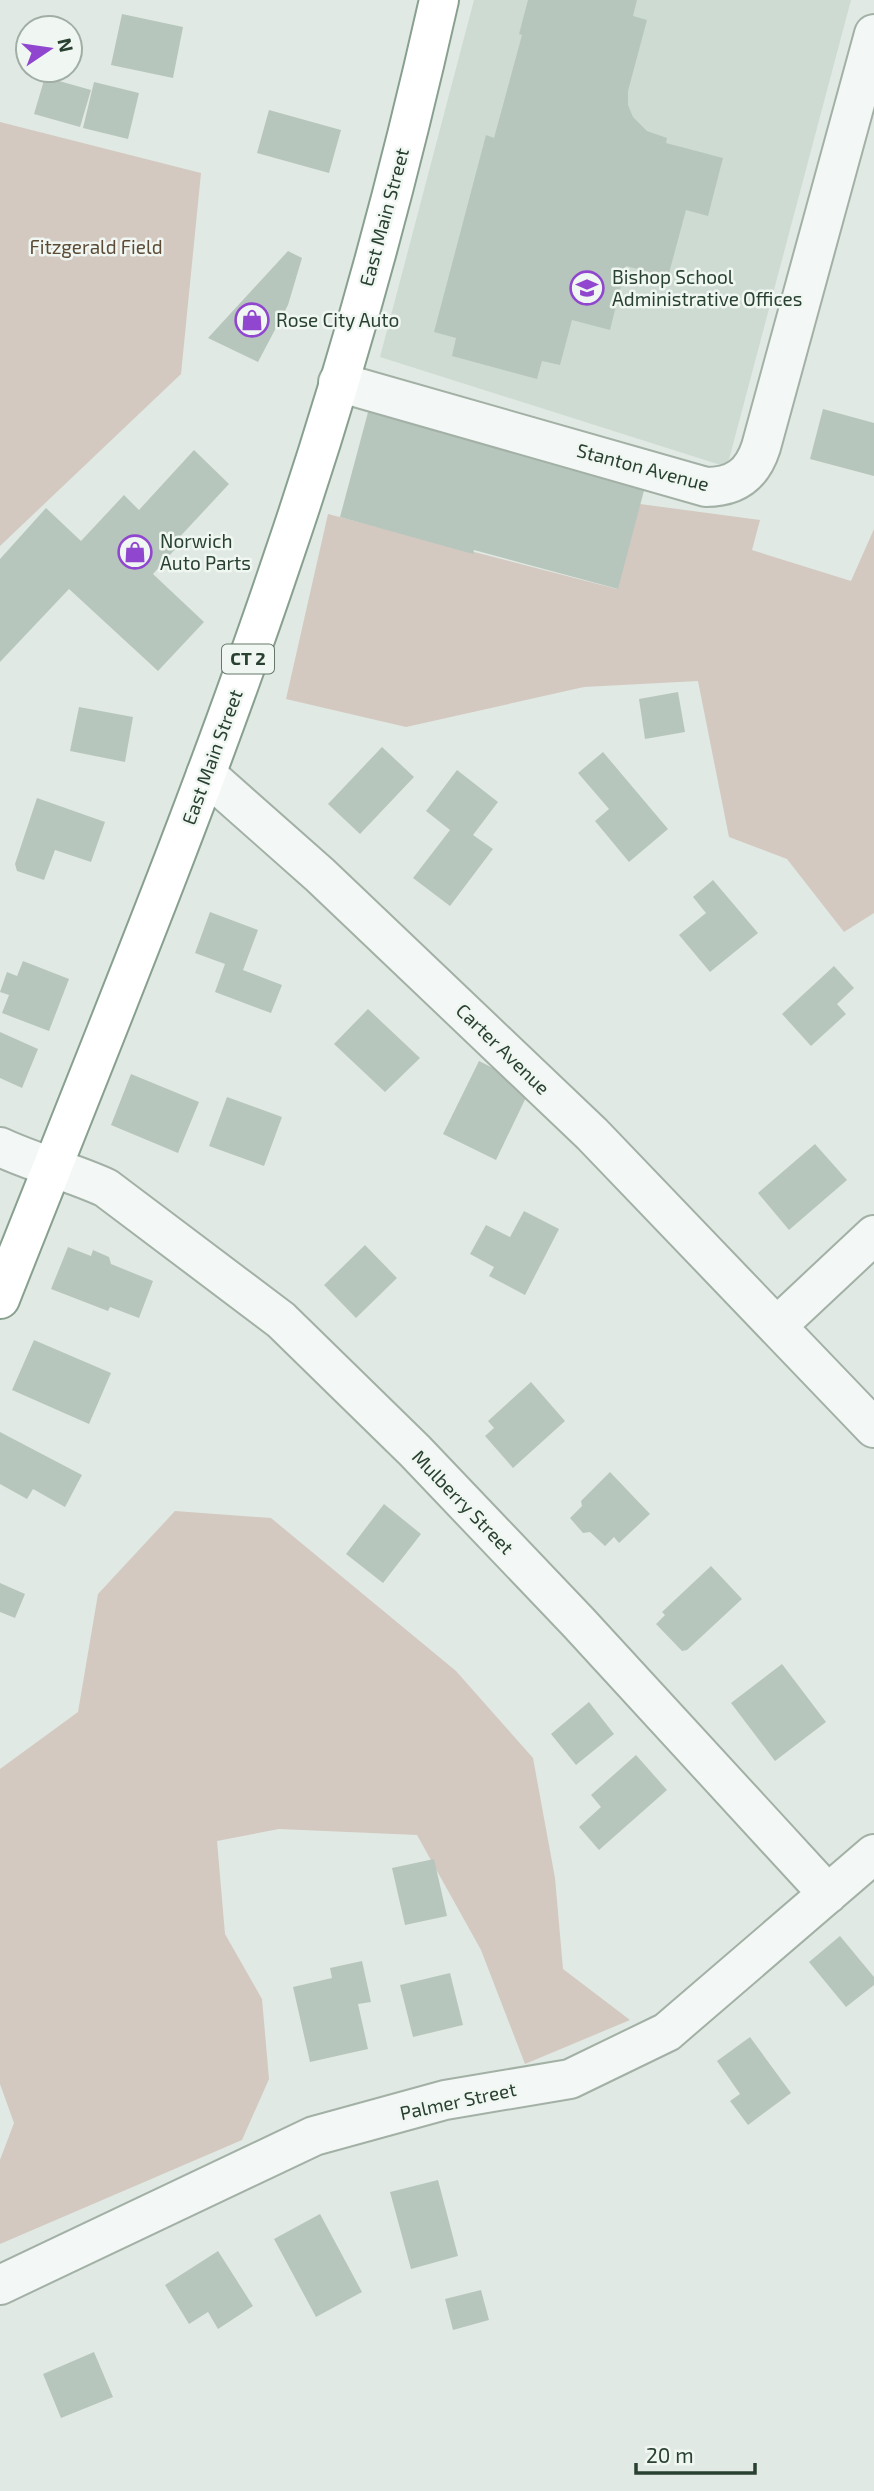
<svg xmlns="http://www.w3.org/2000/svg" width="874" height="2491" font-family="'Exo 2',sans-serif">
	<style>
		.built { fill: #cedbd2 }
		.green { fill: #d3c9c1 }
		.building { fill: #b7c6bc }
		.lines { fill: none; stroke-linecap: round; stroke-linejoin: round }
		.minor-casing { stroke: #a2b0a6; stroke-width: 42 }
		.trunk-casing { stroke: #88a08f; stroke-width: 42 }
		.minor { stroke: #f3f7f5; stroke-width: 38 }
		.trunk { stroke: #fff; stroke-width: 38 }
		.labels { text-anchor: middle; stroke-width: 5; stroke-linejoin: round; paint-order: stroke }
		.shield { fill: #f0f7f2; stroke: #65786b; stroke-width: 2 }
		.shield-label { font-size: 18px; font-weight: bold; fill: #294131 }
		.street-label { font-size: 19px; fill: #294131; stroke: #f0f7f2 }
		.park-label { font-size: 19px; fill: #5c4a36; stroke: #f0f7f2 }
		.poi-label { font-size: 19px; fill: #294131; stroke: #f0f7f2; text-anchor: start }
	</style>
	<rect width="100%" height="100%" fill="#e0e9e3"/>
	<path class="built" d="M474,0H851L727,467L380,357Z"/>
	<path class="green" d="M0,122L201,173L181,374L0,546Z
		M640,504L760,520L752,550L851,581L874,529V913L844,932L787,859L729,837L698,681L584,687L406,727L286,699L328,514L617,589Z
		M175,1511L271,1518L456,1671L533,1758L555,1878L563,1969L630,2020L525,2064L481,1950L417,1835L279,1829L217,1841L225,1934L262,1999L269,2079L242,2140L0,2244V2160L14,2123L0,2084V1769L78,1712L98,1594Z"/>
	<path class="building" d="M528,0H637L633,16L647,20L628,91V105L633,117L647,131L667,138L666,143L723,158L708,216L686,210L668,277L626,266L610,330L572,320L560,365L542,361L537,379L452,356L456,338L434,332L486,135L494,138L522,35L519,34Z
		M122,14L183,27L173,78L111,65Z
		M45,77L91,90L80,127L34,114Z
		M94,82L139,93L128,139L83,128Z
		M269,110L341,130L329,173L257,153Z
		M288,251L302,258L288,305L258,362L208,338Z
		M371,401L646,483L618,589L474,550L473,554L340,517Z
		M823,409L874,423V476L810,459Z
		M194,450L229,484L175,542L177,547L153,574L204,622L158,671L69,589L0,662V559L46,508L81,541L124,495L139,510Z
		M678,692L685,732L645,739L639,699Z
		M79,707L133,717L125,762L70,751Z
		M382,747L414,777L360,834L328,804Z
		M603,752L668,829L629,862L595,821L609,809L578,773Z
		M457,770L498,802L473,835L493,849L450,906L413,878L450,830L426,811Z
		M37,798L105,822L91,862L55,850L44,880L17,871L15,864Z
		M713,880L758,933L710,972L679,935L706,913L693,897Z
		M210,912L258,930L243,970L282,985L271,1013L215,992L225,964L195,953Z
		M23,961L69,979L49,1031L2,1013L9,995L0,992L7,972L17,976Z
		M834,966L854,988L837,1004L846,1014L811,1046L782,1014Z
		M368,1009L420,1058L385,1092L334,1044Z
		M0,1032L38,1049L22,1088L0,1078Z
		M479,1061L531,1087L496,1160L443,1134Z
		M131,1074L199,1102L178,1153L111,1125Z
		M227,1097L282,1117L264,1166L209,1146Z
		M815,1144L847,1180L789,1230L758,1193Z
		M524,1211L559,1229L525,1295L489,1276L494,1267L470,1254L486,1225L510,1237Z
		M365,1245L397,1278L356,1318L324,1285Z
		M68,1247L91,1256L93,1250L109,1257L111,1264L153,1281L139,1318L110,1307L108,1311L51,1289Z
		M34,1340L111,1373L89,1424L12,1390Z
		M531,1382L565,1421L513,1468L485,1436L494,1428L488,1421Z
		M0,1432L82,1475L65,1507L33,1489L27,1499L0,1484Z
		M610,1472L650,1514L619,1543L614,1537L605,1546L590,1532L583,1533L570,1518L582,1506L581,1501Z
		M384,1504L421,1534L383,1583L346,1554Z
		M711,1566L742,1599L687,1650L682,1651L656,1624L665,1615L662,1612Z
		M0,1583L25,1594L15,1618L0,1612Z
		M782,1664L826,1722L775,1761L731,1703Z
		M589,1702L614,1734L576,1765L551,1734Z
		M636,1755L667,1790L599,1850L579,1827L601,1807L591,1795Z
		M434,1859L447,1916L405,1925L392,1868Z
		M840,1936L874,1977V1985L846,2007L809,1962Z
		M362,1961L371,2002L358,2004L368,2049L310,2062L293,1987L332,1978L330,1968Z
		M450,1973L463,2025L413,2037L400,1985Z
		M750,2037L791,2093L748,2125L730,2101L740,2094L717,2061Z
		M438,2180L458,2256L411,2269L390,2192Z
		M320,2214L362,2292L316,2317L274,2239Z
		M218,2251L253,2306L218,2329L208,2312L189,2324L165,2285Z
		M481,2290L489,2320L453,2330L445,2299Z
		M94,2352L113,2397L61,2418L43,2374Z"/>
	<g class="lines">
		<defs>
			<path id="minor" d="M338,382L706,487C735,487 752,475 761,447L874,34
				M206,774L320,875L592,1134L874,1428
				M0,1147C34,1163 71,1172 106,1188L281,1320L415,1451L578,1622L828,1894
				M777,1326L874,1235
				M0,2285L314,2136L445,2100L570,2079L667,2032L874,1854"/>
			<path id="trunk" d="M0,1299C97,1053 199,808 283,558C345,377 397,187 439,0"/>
		</defs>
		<use href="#minor" class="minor-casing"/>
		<use href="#trunk" class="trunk-casing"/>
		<use href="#minor" class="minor"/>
		<use href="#trunk" class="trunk"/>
	</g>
	<defs>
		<symbol id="school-ring" viewBox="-11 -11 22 22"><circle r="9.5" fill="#f0f7f2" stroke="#9046ce" stroke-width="1.5"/><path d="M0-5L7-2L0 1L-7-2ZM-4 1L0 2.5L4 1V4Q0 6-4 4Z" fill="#9046ce"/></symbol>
		<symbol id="shop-ring" viewBox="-11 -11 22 22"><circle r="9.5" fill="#f0f7f2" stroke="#9046ce" stroke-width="1.5"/><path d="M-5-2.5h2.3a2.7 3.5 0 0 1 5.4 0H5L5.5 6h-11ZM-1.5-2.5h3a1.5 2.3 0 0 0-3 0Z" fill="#9046ce"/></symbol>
	</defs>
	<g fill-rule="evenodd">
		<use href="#school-ring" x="568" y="269" width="38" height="38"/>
		<use href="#shop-ring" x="233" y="301" width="38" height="38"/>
		<use href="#shop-ring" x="116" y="533" width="38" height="38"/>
	</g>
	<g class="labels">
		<rect class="shield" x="222" y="644.5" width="52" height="29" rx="5"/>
		<g class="shield-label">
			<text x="248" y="665">CT 2</text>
		</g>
		<g class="street-label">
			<text transform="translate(384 217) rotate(-75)" y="7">East Main Street</text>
			<text transform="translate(643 467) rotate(15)" y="7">Stanton Avenue</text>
			<text transform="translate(212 757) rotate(-70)" y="7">East Main Street</text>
			<text transform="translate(503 1049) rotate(44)" y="7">Carter Avenue</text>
			<text transform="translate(463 1502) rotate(46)" y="7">Mulberry Street</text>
			<text transform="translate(458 2101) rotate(-12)" y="7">Palmer Street</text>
		</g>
		<g class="park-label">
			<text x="96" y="254">Fitzgerald Field</text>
		</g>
		<g class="poi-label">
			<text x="612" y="284">Bishop School<tspan x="612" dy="22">Administrative Offices</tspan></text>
			<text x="276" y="327">Rose City Auto</text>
			<text x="160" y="548">Norwich<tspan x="160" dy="22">Auto Parts</tspan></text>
		</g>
	</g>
	<g transform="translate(49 49) rotate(77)"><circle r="33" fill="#f0f7f2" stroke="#a0aea5" stroke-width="2"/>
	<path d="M0-5L12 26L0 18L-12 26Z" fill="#9046ce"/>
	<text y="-10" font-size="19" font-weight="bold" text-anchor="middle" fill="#294131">N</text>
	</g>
	<path d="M636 2463v10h119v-10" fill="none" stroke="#294131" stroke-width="3.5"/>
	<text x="646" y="2463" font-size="21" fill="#294131" stroke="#f0f7f2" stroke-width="5" paint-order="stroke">20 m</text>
</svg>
